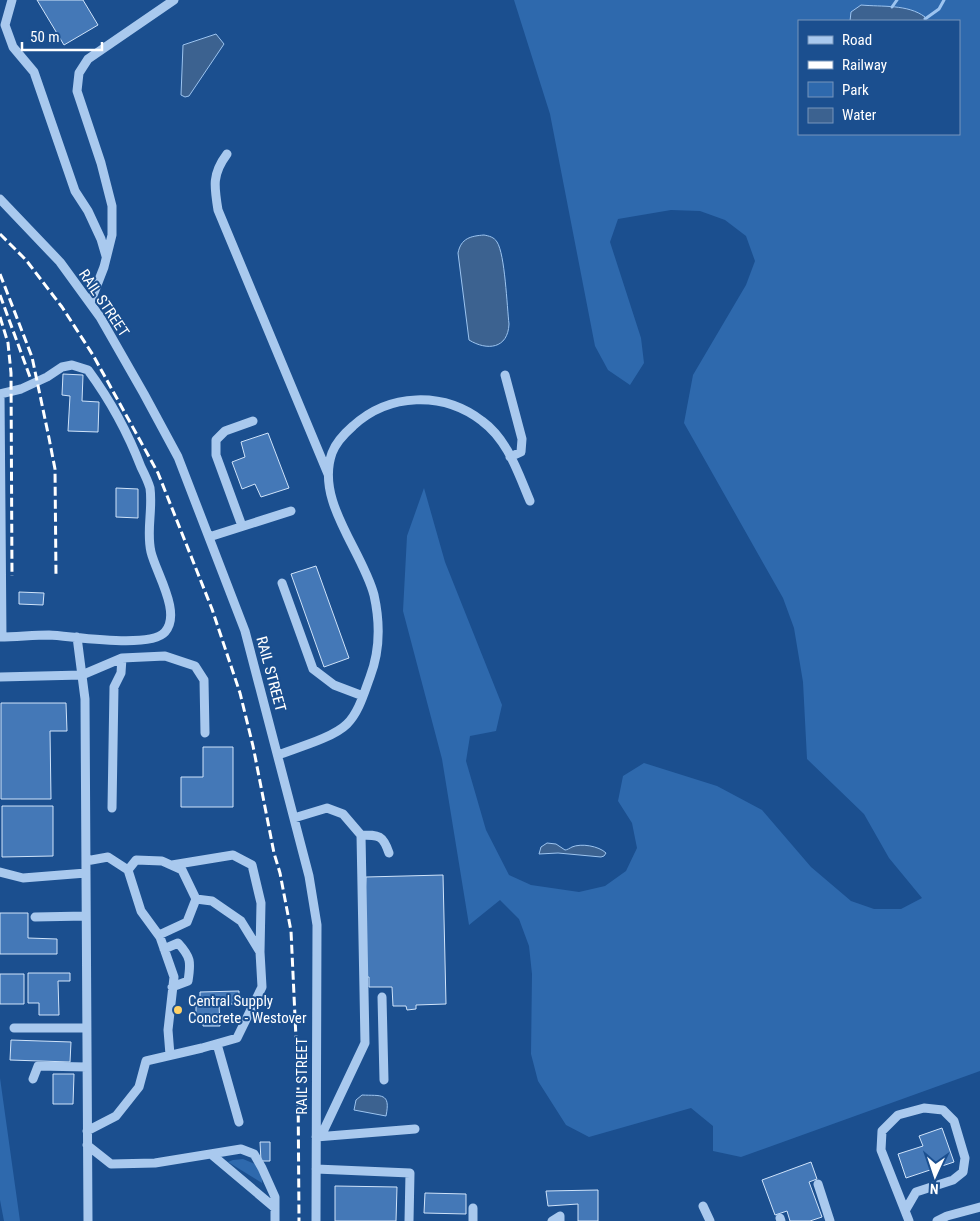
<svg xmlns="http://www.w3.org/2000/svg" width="980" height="1221" font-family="'Roboto Condensed',sans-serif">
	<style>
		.green { fill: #2e69ad; fill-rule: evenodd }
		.water { fill: #3c6290; stroke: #9cc4f0 }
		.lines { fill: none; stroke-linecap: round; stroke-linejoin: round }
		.stream { stroke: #9cc4f0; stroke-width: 3 }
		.building { fill: #4478b7; stroke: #cfe3fa }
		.minor { stroke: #a9c9ee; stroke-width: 9 }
		.rail { stroke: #fff; stroke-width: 3; stroke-dasharray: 9 4; stroke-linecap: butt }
		.poi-dot { fill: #ffd166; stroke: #1b4f8f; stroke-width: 2 }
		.labels { text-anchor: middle; stroke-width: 4; stroke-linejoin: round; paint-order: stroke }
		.street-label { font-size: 15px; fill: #fff; stroke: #1b4f8f }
		.poi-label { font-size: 15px; fill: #fff; stroke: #1b4f8f; text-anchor: start }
	</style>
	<rect width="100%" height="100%" fill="#1b4f8f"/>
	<path class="green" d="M514,0H980V1071L741,1157L713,1151V1126L691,1108L589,1137L566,1125L538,1081L531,1054L532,974L529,946L519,919L500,900L469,925L442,759L403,611L407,536L424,488L445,562L502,705L496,731L470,736L466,761L486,830L509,875L531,885L579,892L605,886L626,871L637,848L632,823L618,801L623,776L644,763L717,786L762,810L811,867L851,901L874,909H901L922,898L889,858L864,814L807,759L803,682L794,628L783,598L684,423L693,375L746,285L755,261L746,236L725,220L700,211L671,210L618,219L610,242L641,338L644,363L630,385L608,370L595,346L550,114ZM799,21H959V134H799Z
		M0,1078L20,1221H4L0,1200Z
		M243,1159L255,1164L262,1177V1183L228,1162L233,1160Z"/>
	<path class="water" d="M861,5C882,7 908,4 925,17V21H850L851,12Z
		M216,34L224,44L189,96L185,97L181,95L183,45Z
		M484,235C489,236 494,237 497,242C505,254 507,307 509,324C508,349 487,351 469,340L458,253C461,238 471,236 484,235Z
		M547,843L556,844L565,850C567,850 570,848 572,847C581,843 599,846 606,853L604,856L601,857L558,853L539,854L541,847Z
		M362,1095C381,1096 391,1092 386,1116L354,1110L356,1100Z"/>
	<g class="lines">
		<path class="stream" d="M892,7L897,0
			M925,19L939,9L944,0"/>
	</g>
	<path class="building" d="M37,0H83L98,25L64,45Z
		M63,374L83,375L82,401L99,402L98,432L68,431L70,396L62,395Z
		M268,433L289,488L261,497L255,484L242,489L232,462L245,457L241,442Z
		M116,488L138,489V518L116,517Z
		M316,566L349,658L324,667L291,574Z
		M19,592L44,593L43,605L19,604Z
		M1,703H66L67,731H50L51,799H1Z
		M203,747H233V807H181V777H203Z
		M2,806H53V856L2,857Z
		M443,875L446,1004L416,1005V1009L407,1010L406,1006H393L392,987H369V977H361L366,877Z
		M0,913H28V938L57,939V954H0Z
		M28,973H70V981H58L59,1015H39V1003H28Z
		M0,974H24V1004H0Z
		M239,991V1004H219L220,1026H203V1020H196V1006L200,1007V992Z
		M11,1040L71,1042L70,1062L10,1060Z
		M53,1074H74L73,1104H53Z
		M942,1128L954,1162L906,1178L898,1154L923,1146L919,1136Z
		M260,1142H270V1161H261Z
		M811,1162L817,1179L809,1182L822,1217L810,1221H790L787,1211L775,1215L762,1180Z
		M335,1186L397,1187L396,1221H335Z
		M598,1190V1221H578V1204L548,1206L546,1191Z
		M425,1193L466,1194V1214L424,1213Z"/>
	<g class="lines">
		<path class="minor" d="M12,0L5,25L13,47L34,72L75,191L88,211L101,239L106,256
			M227,154C212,174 214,186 218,210L328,474
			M0,199L60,262L100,317L144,394L178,457L245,631L309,876L317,925L316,1221
			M90,303L104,267L112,235V206L101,163L77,91L79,73L88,59L174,0
			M505,375L522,439L521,452L510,457
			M0,394L21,389L47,377L62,367L72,365L88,370C110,400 128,433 141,467C144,473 148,481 150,488C153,510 146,531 151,552C156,573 182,613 165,632C150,649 73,636 49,635C33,635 16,637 0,637
			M0,394L2,637
			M242,526L216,455V440L225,431L253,421
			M209,537L291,511
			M282,583L313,669L334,685L363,696
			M77,637L85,699L88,1221
			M0,677L82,675L122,658L165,656L195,666L204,680L205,733
			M278,755C296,748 333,738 347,724C359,712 364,693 370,677C380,651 380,622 374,595C362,550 315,501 332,453C336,442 345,433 353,426C389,393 443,391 482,421C508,440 518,473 530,501
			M112,808L114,687L121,673L122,658
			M294,818L327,808L343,814L361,835L365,1043L321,1136
			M361,835C379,835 383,835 389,853
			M86,861L108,857L128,870L141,911L160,937L174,977L168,1030L170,1055
			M172,865L233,855L252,865L261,903L260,952
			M128,870L136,860L162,861L182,870L196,899L187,922L159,935
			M0,872L23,878L86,873
			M35,917L86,916
			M164,949L178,943C191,957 191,962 188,981L172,987
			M382,997L384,1080
			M14,1028H87
			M217,1044L239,1122
			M33,1079L38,1066L87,1067
			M87,1131L116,1116L139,1087L146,1061L202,1048L237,1038L262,987L260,952L241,921L212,901L196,899
			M316,1137L415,1129
			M87,1145L111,1164L155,1163L241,1149L254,1154L262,1168L275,1197V1221
			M211,1154L275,1208
			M316,1169L410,1173L409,1221
			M818,1184L830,1221
			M703,1206L710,1221
			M905,1211L916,1192L953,1180L963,1172L965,1158L954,1121L943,1110L924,1108L898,1115L882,1131L881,1150L909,1221
			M780,1218L781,1221
			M473,1221V1208
			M552,1221L560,1216V1221
			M937,1221L947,1216L980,1207"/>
		<path class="rail" d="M0,234L26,260L62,307L93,355L158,473L212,609L240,693L253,746L274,853L280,873L291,931L298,1081L299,1221
			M0,274L32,357L49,438L55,469L56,576
			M0,295L30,377
			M0,317L8,343L11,373L12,576"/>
	</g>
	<circle class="poi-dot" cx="178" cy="1010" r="5"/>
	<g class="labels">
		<g class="street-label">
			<text transform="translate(104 303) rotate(56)" y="5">RAIL STREET</text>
			<text transform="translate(271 674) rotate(75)" y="5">RAIL STREET</text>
			<text transform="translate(302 1076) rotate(-90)" y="5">RAIL STREET</text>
		</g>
		<g class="poi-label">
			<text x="188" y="1006">Central Supply<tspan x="188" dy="17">Concrete - Westover</tspan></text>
		</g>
	</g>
	<rect x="798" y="20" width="162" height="115" fill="#1b4f8f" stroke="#7695bc"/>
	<rect x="808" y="36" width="25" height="8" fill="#a9c9ee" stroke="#7695bc"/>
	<text x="842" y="45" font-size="15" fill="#ffffff">Road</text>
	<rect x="808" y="61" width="25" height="8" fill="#ffffff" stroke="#7695bc"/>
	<text x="842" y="70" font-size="15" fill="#ffffff">Railway</text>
	<rect x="808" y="82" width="25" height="15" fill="#2e69ad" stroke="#7695bc"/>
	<text x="842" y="95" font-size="15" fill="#ffffff">Park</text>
	<rect x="808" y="108" width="25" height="15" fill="#3c6290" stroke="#7695bc"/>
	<text x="842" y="120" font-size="15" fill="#ffffff">Water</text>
	<g transform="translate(935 1176) rotate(183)" stroke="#1b4f8f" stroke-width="4" paint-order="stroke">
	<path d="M0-4L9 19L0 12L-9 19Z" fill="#ffffff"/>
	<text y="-8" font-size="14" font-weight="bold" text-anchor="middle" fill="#ffffff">N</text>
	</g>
	<path d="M22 42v8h80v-8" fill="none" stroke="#ffffff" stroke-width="2.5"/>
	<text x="30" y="42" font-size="15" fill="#ffffff" stroke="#1b4f8f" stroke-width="4" paint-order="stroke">50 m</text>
</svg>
